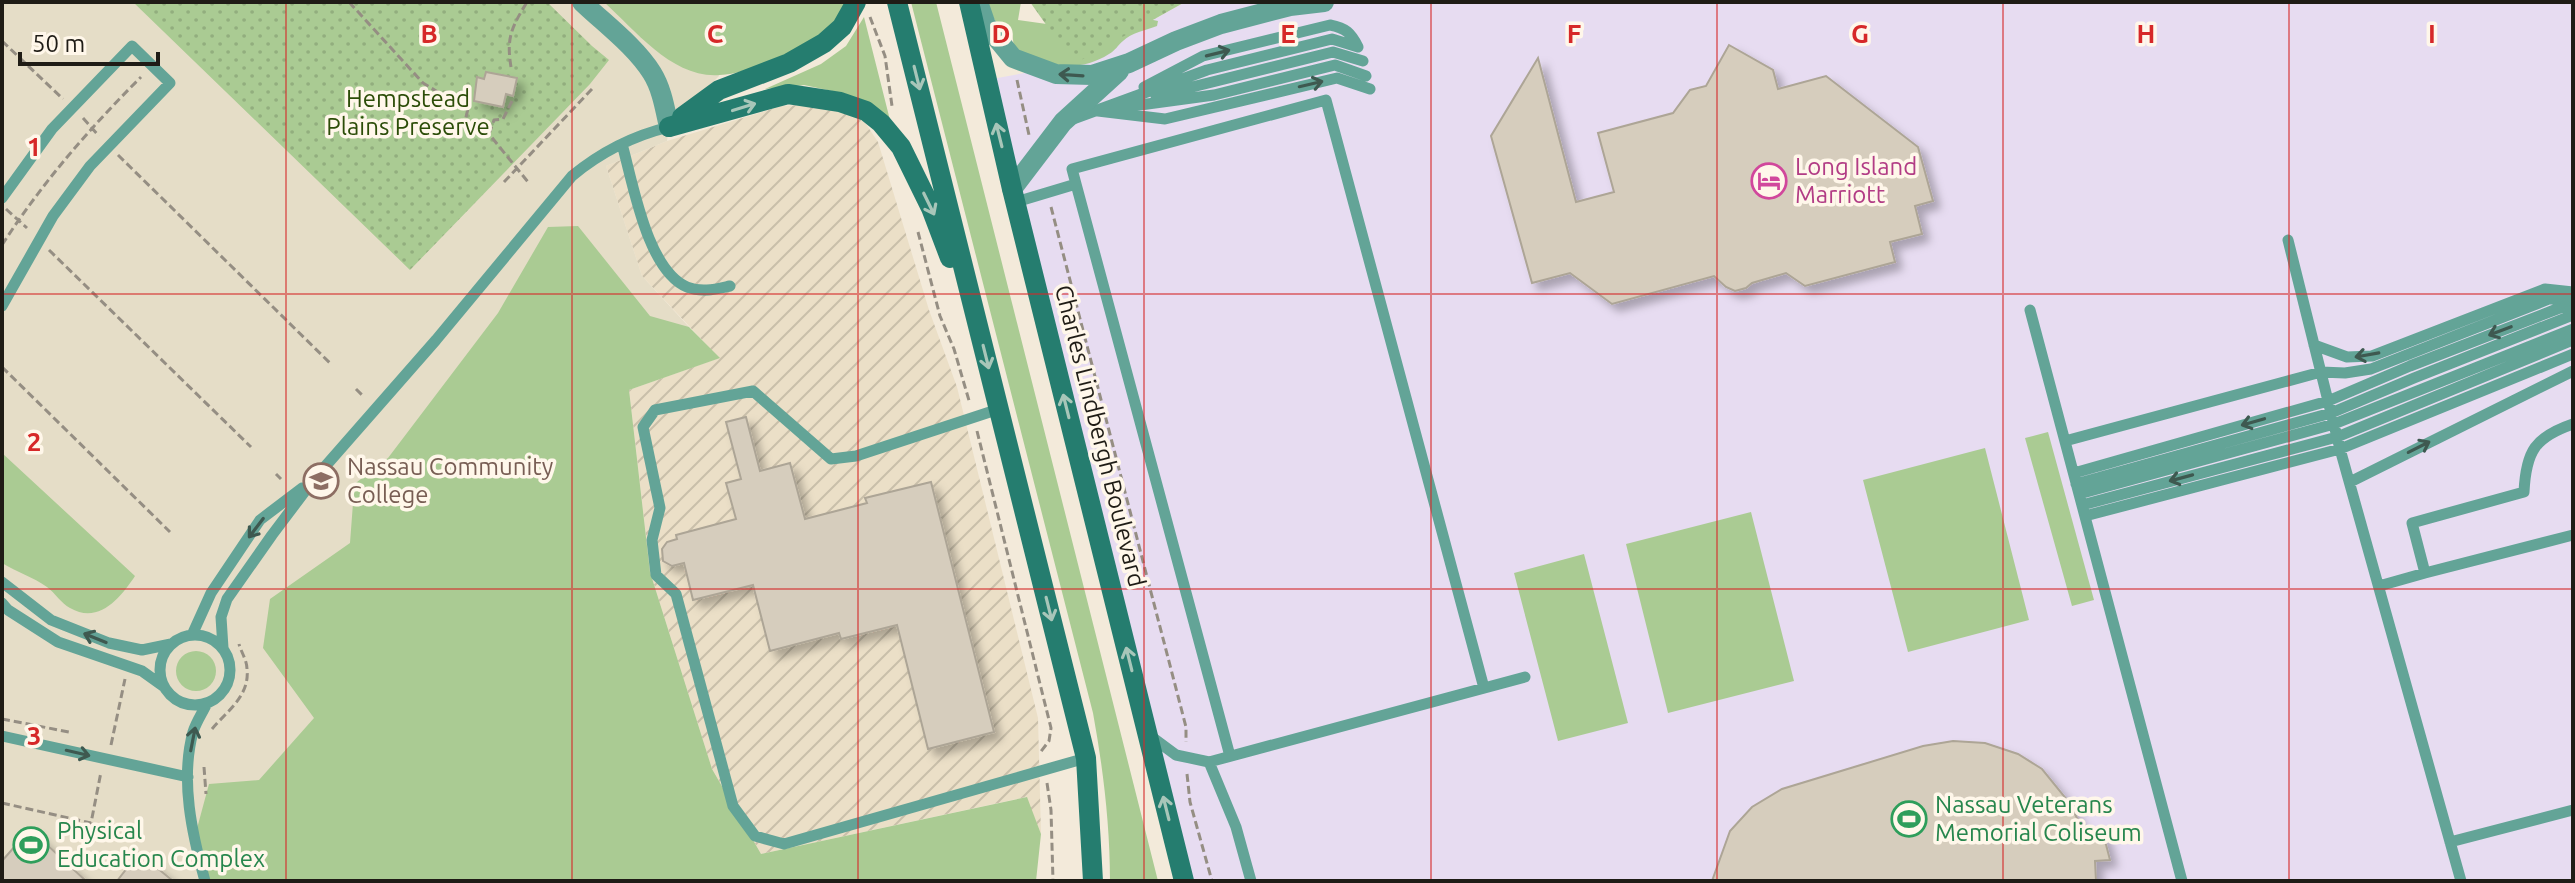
<svg xmlns="http://www.w3.org/2000/svg" width="2575" height="883" font-family="Ubuntu,sans-serif">
	<style>
		.commercial { fill: #e7dcf1 }
		.industrial { fill: url(#industrial-furrows) }
		.education { fill: #e5ddc7 }
		.green { fill: #aacb93 }
		.park { fill: url(#park-dots) }
		.building { fill: #d6cdbd; stroke: #ada596; stroke-width: 2; filter: url(#shadow) }
		.lines { fill: none; stroke-linecap: round; stroke-linejoin: round }
		.path { stroke: #958e83; stroke-width: 3; stroke-dasharray: 8 4; stroke-linecap: butt }
		.service { stroke: #63a497; stroke-width: 11 }
		.minor { stroke: #63a497; stroke-width: 20 }
		.tertiary { stroke: #63a497; stroke-width: 20 }
		.secondary { stroke: #257d6f; stroke-width: 20 }
		.oneway { stroke: #3e5950 }
		.oneway2 { stroke: #a8c6b9 }
		.grid { fill: none; stroke: #d62828; stroke-width: 2; stroke-opacity: 0.55 }
		.labels { text-anchor: middle; stroke-width: 7; stroke-linejoin: round; paint-order: stroke }
		.park-label { font-size: 24px; fill: #2c4d08; stroke: #fff7ea }
		.hotel-label { font-size: 24px; fill: #b23c85; stroke: #fff7ea; text-anchor: start }
		.street-label { font-size: 24px; fill: #1f1c16; stroke: #fff7ea }
		.education-label { font-size: 24px; fill: #785e54; stroke: #fff7ea; text-anchor: start }
		.leisure-label { font-size: 24px; fill: #27864d; stroke: #fff7ea; text-anchor: start }
		.grid-label { font-size: 26px; text-anchor: middle; font-weight: bold; fill: #d62828; stroke: #fff7ea; stroke-width: 7; stroke-linejoin: round; paint-order: stroke }
	</style>
	<defs>
		<pattern id="industrial-furrows" width="10" height="10" patternUnits="userSpaceOnUse" patternTransform="scale(2)"><rect width="10" height="10" fill="#ebdfc7"/><path d="M-1 1l2-2M0 10L10 0M9 11l2-2" fill="none" stroke="#c9bfaa"/></pattern>
		<pattern id="park-dots" width="8" height="8" patternUnits="userSpaceOnUse" patternTransform="scale(2)"><rect width="8" height="8" fill="#aacb93"/><path d="M2 2h.1M6 6h.1" fill="none" stroke="#92ae7e" stroke-width="1.8" stroke-linecap="round"/></pattern>
		<filter id="shadow"><feDropShadow dx="7" dy="7" stdDeviation="4" flood-color="#0004"/></filter>
	</defs>
	<rect width="100%" height="100%" fill="#f3eada"/>
	<path class="commercial" d="M1185,2H2573V881H1187L992,79L1074,64Z"/>
	<path class="industrial" d="M820,104L862,118L878,142L929,310L957,387L1038,718L1041,834L1026,797L761,854L712,769L650,572L629,390L719,358L642,276L606,166L667,141L782,106Z"/>
	<path class="education" d="M2,2H700L719,76L669,127L667,141L606,166L642,276L689,327L629,390L650,572L712,769L761,854L836,881H2Z"/>
	<path class="green" d="M604,2H849C830,38 815,42 779,57C760,64 741,74 720,75C673,79 636,31 604,2Z
		M911,2H936L1158,881H1110C1110,824 1103,768 1093,713Z
		M986,2H1021L1018,20L1111,33L1144,18L1158,21L1157,26C1146,30 1131,33 1123,41C1118,45 1115,51 1109,54C1076,75 1046,64 1014,49L1012,30L1003,31L1002,35Z
		M864,17L891,124L846,94L804,85L765,89L821,64L846,46Z
		M578,226L650,316L689,327L720,358L629,390L650,572L712,769L761,854L1027,797L1041,834L1036,881H203L192,847L209,784L259,780L314,718L263,648L270,599L350,543L353,503L348,489L388,458L498,313L548,227Z
		M2048,432L2094,600L2072,606L2025,438Z
		M1985,448L2029,620L1908,652L1863,480Z
		M2,453L135,576C121,597 99,625 70,608C61,603 55,593 47,587C33,577 17,572 2,563Z
		M1751,512L1794,681L1668,713L1626,544Z
		M1584,554L1628,723L1558,741L1514,573Z
		M176 671a20 20 0 1 1 40 0a20 20 0 1 1-40 0Z"/>
	<path class="park" d="M133,2H547L592,46L609,60L590,84L410,270Z
		M1030,2H1185L1074,64Z"/>
	<path class="building" d="M1729,45L1773,70L1778,89L1826,76L1918,147L1933,201L1915,206L1922,234L1890,242L1895,262L1805,286L1786,273L1752,283L1746,288L1735,291L1726,287L1714,276L1612,304L1570,273L1532,283L1491,136L1538,58L1576,202L1614,192L1598,133L1673,113L1690,90L1706,86Z
		M486,72L517,78L513,96L506,94L503,107L474,101L477,77L484,79Z
		M746,417L760,471L790,463L805,519L867,503L865,498L931,482L994,732L928,749L897,625L841,639L839,633L770,651L753,585L693,600L684,563L672,566L663,561L662,549L667,542L677,539L676,535L736,519L726,483L741,479L726,422Z
		M1953,741L1985,743L2018,754L2042,769L2068,801L2086,835L2103,833L2110,860L2095,861L2096,881H1712L1730,831L1752,807L1782,789L1923,746Z
		M30,829L86,881H2V861Z
		M139,853L173,881H117Z"/>
	<g class="lines">
		<path class="path" d="M349,2L423,83L449,99L456,97L469,104L464,126L489,134L528,182
			M870,17L885,56L892,106
			M2,41L63,99
			M511,67C506,37 512,27 527,2
			M1017,80L1029,135
			M83,118L99,136
			M489,134L494,120L503,119L513,99
			M118,155L332,365
			M504,182L592,89
			M1051,207L1186,727V742
			M6,209L27,228
			M918,232L940,316L954,349L970,404
			M2,245C42,183 89,129 141,77
			M49,250L251,447
			M2,367L170,532
			M356,389L362,395
			M977,431L1051,728L1049,741L1039,754
			M276,474L281,479
			M2,719L69,732
			M212,729C227,711 250,696 247,669C247,660 241,652 239,644
			M111,745L125,679
			M204,767L206,794
			M1187,774L1190,802L1212,881
			M1047,783L1051,810L1053,881
			M2,803L91,823L101,772"/>
		<path class="service" d="M1144,87L1203,56L1330,25C1346,28 1351,33 1358,47
			M1156,96L1333,52L1363,61
			M1118,108L1214,95L1335,65L1366,76
			M1098,111L1165,119L1337,78L1370,89
			M1073,119L1207,70L1332,39L1358,47
			M622,144C633,183 647,270 687,287C702,293 716,289 730,286
			M1076,184L1072,169L1326,100L1484,688
			M2,198L52,129L132,46L170,83L90,166L53,216L2,306
			M1016,202L1076,184L1230,756
			M2288,240L2340,449L2461,881
			M2030,310L2182,881
			M2314,345L2347,357L2372,356L2545,289L2573,292
			M999,409L856,456L831,459L753,391L655,410L643,427L660,508L652,540L656,575L676,594L733,806L755,836L784,844L1086,758
			M2065,441L2321,372L2345,373L2371,369L2549,299L2573,298
			M2074,473L2328,401L2410,366L2557,309L2573,305
			M2350,482L2573,371
			M2076,484L2331,413L2414,378L2573,315
			M2079,494L2334,424L2573,329
			M2082,505L2337,437L2573,340
			M2085,516L2340,449L2573,354
			M2425,573L2573,535
			M2,582L51,620L109,643L142,650L171,644
			M2379,586L2425,573L2412,523L2524,492C2526,451 2535,437 2573,424
			M2,603L8,610L58,642L142,671L163,686
			M160 670a35 35 0 1 1 70 0a35 35 0 1 1-70 0Z
			M192,635L211,593L260,520L302,488
			M223,648L221,617L227,599L272,535L315,478L436,340L572,176C601,152 632,136 669,127
			M1149,735L1176,755L1209,762
			M2,736L188,777
			M2450,842L2573,810
			M205,881C192,834 180,780 193,732C196,722 203,712 207,703
			M1251,881L1236,827L1209,762L1525,677"/>
		<path class="minor" d="M582,2C605,24 635,46 652,73C662,89 665,109 669,127"/>
		<path class="tertiary" d="M978,2L986,25L1013,58L1056,74L1092,75L1129,63L1176,41L1221,24L1290,6L1324,2
			M1012,189L1063,122L1119,71"/>
		<path class="secondary" d="M897,2L1086,758L1093,881
			M969,2L1012,189L1184,881
			M682,117L719,90L789,63L824,43L842,27L856,2
			M669,127L788,94L840,102L866,111L881,123L901,147L931,208L950,258"/>
	</g>
	<defs><path id="oneway-shaft" d="M-6 0H5M1.5-3L5.5 0L1.5 3" fill="none" stroke-width="1.6" stroke-linecap="round" stroke-linejoin="round" transform="scale(2)"/></defs>
	<g class="oneway">
		<use href="#oneway-shaft" transform="translate(1218 53) rotate(-14)"/>
		<use href="#oneway-shaft" transform="translate(1071 75) rotate(-176)"/>
		<use href="#oneway-shaft" transform="translate(1311 84) rotate(-13)"/>
		<use href="#oneway-shaft" transform="translate(2500 331) rotate(159)"/>
		<use href="#oneway-shaft" transform="translate(2367 355) rotate(170)"/>
		<use href="#oneway-shaft" transform="translate(2253 422) rotate(164)"/>
		<use href="#oneway-shaft" transform="translate(2419 447) rotate(-27)"/>
		<use href="#oneway-shaft" transform="translate(2181 478) rotate(165)"/>
		<use href="#oneway-shaft" transform="translate(256 528) rotate(127)"/>
		<use href="#oneway-shaft" transform="translate(95 638) rotate(-158)"/>
		<use href="#oneway-shaft" transform="translate(193 739) rotate(-79)"/>
		<use href="#oneway-shaft" transform="translate(78 753) rotate(13)"/>
	</g>
	<g class="oneway2">
		<use href="#oneway-shaft" transform="translate(917 78) rotate(76)"/>
		<use href="#oneway-shaft" transform="translate(744 107) rotate(-17)"/>
		<use href="#oneway-shaft" transform="translate(999 135) rotate(-104)"/>
		<use href="#oneway-shaft" transform="translate(929 204) rotate(64)"/>
		<use href="#oneway-shaft" transform="translate(986 357) rotate(76)"/>
		<use href="#oneway-shaft" transform="translate(1066 406) rotate(-104)"/>
		<use href="#oneway-shaft" transform="translate(1049 609) rotate(76)"/>
		<use href="#oneway-shaft" transform="translate(1129 659) rotate(-104)"/>
		<use href="#oneway-shaft" transform="translate(1166 808) rotate(-104)"/>
	</g>
	<path class="grid" d="M286,2V881M572,2V881M858,2V881M1144,2V881M1431,2V881M1717,2V881M2003,2V881M2289,2V881M2,294H2573M2,589H2573"/>
	<defs>
		<symbol id="hotel-ring" viewBox="-11 -11 22 22"><circle r="9.5" fill="#fff7ea" stroke="#d1479c" stroke-width="1.5"/><path d="M-6-4.5h1.5V1H6V5H4.5V3h-9V5H-6ZM-4 0a1.8 1.8 0 1 1 3.6 0ZM.5 0V-2.5h3Q6-2.5 6 0Z" fill="#d1479c"/></symbol>
		<symbol id="university-ring" viewBox="-11 -11 22 22"><circle r="9.5" fill="#fff7ea" stroke="#8d6e63" stroke-width="1.5"/><path d="M0-5L7-2L0 1L-7-2ZM-4 1L0 2.5L4 1V4Q0 6-4 4Z" fill="#8d6e63"/></symbol>
		<symbol id="stadium-ring" viewBox="-11 -11 22 22"><circle r="9.5" fill="#fff7ea" stroke="#2e9e5b" stroke-width="1.5"/><path d="M0-5a6.5 5 0 1 0 0 10a6.5 5 0 1 0 0-10ZM-3.5-1.8h7v3.6h-7Z" fill="#2e9e5b"/></symbol>
	</defs>
	<g fill-rule="evenodd">
		<use href="#hotel-ring" x="1749" y="161" width="40" height="40"/>
		<use href="#university-ring" x="301" y="461" width="40" height="40"/>
		<use href="#stadium-ring" x="1889" y="799" width="40" height="40"/>
		<use href="#stadium-ring" x="11" y="825" width="40" height="40"/>
	</g>
	<g class="labels">
		<g class="park-label">
			<text x="408" y="107">Hempstead<tspan x="408" dy="28">Plains Preserve</tspan></text>
		</g>
		<g class="hotel-label">
			<text x="1795" y="175">Long Island<tspan x="1795" dy="28">Marriott</tspan></text>
		</g>
		<g class="street-label">
			<text transform="translate(1100 436) rotate(76)" y="8">Charles Lindbergh Boulevard</text>
		</g>
		<g class="education-label">
			<text x="347" y="475">Nassau Community<tspan x="347" dy="28">College</tspan></text>
		</g>
		<g class="leisure-label">
			<text x="1935" y="813">Nassau Veterans<tspan x="1935" dy="28">Memorial Coliseum</tspan></text>
			<text x="57" y="839">Physical<tspan x="57" dy="28">Education Complex</tspan></text>
		</g>
	</g>
	<g class="grid-label">
		<text x="429" y="43">B</text>
		<text x="715" y="43">C</text>
		<text x="1001" y="43">D</text>
		<text x="1288" y="43">E</text>
		<text x="1574" y="43">F</text>
		<text x="1860" y="43">G</text>
		<text x="2146" y="43">H</text>
		<text x="2432" y="43">I</text>
		<text x="34" y="156">1</text>
		<text x="34" y="451">2</text>
		<text x="34" y="745">3</text>
	</g>
	<rect width="2575" height="883" fill="none" stroke="#1f1c16" stroke-width="8"/>
	<path d="M20 52v12h138v-12" fill="none" stroke="#1f1c16" stroke-width="4"/>
	<text x="32" y="52" font-size="24" fill="#1f1c16" stroke="#fff7ea" stroke-width="6" paint-order="stroke">50 m</text>
</svg>
